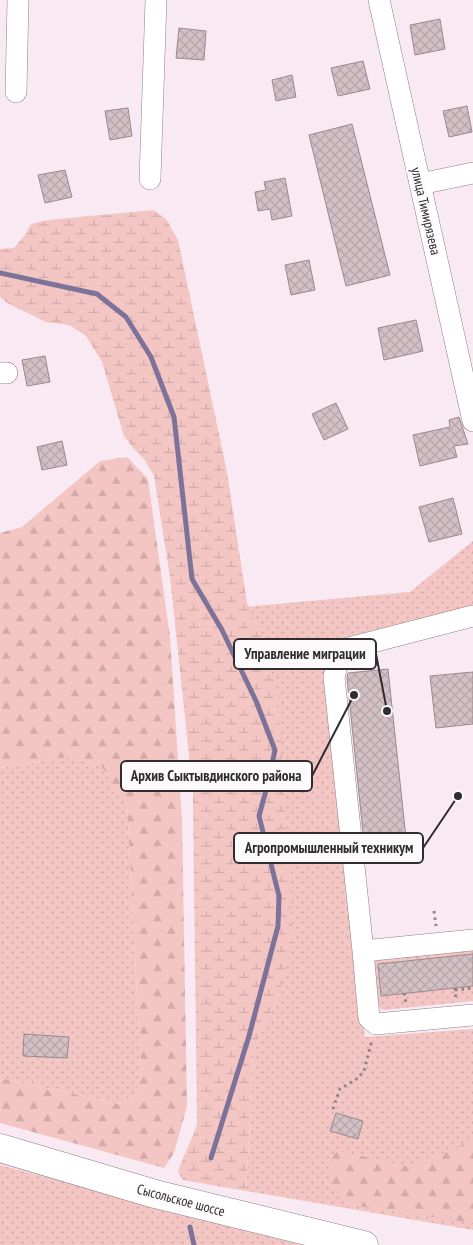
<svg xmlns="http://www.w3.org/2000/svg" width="473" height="1245" font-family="'PT Sans Narrow',sans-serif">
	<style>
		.grass { fill: url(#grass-dots) }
		.forest { fill: url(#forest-firs) }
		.wetland { fill: url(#wetland-marsh) }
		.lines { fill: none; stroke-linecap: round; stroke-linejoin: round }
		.stream { stroke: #7d7399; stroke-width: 5 }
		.building { fill: url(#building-cross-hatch); stroke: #9b898e }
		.minor-casing { stroke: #8f808a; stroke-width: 22 }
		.highway-casing { stroke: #8f808a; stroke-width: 29 }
		.path { stroke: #8e838a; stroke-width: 3; stroke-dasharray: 2.5 4; stroke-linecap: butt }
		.minor { stroke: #fff; stroke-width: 21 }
		.highway { stroke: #fff; stroke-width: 28 }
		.labels { text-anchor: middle; stroke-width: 5; stroke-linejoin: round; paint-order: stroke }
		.street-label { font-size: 14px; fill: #312c2f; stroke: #fdfafc }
		.leader { fill: none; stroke: #312c2f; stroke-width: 2 }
		.callout-dot { fill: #312c2f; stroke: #fdfafc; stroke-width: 2 }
		.callout { fill: #fdfafc; stroke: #312c2f; stroke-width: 2 }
		.callout-label { font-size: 15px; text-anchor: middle; font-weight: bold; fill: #312c2f }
	</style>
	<defs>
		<pattern id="grass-dots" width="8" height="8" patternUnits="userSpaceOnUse" patternTransform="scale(1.25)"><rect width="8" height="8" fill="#f3c6c4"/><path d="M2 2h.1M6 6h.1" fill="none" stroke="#d1aaa9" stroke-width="1.8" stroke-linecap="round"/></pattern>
		<pattern id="forest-firs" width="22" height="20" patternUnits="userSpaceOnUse" patternTransform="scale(1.25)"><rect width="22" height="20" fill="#f3c6c4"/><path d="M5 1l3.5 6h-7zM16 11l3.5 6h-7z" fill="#d1aaa9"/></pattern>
		<pattern id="wetland-marsh" width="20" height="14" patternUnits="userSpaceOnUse" patternTransform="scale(1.25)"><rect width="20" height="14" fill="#f3c6c4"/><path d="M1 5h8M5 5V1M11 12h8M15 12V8" fill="none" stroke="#d1aaa9"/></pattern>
		<pattern id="building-cross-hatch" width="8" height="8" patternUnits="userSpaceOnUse" patternTransform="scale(1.25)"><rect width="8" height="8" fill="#d3c0c5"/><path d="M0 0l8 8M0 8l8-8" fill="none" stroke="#b6a5aa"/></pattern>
	</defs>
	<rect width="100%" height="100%" fill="#f9e9f3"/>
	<path class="grass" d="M473,541V607L346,637L341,643L327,677L365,1037L473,1029V1230L246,1191L254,1052L262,1029L279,995L244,607L410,592Z
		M68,757L101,766L127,803L141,1071L136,1095L119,1104L0,1078V768Z
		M473,948V1001L384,1010L379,1008L372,961Z
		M0,1165L302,1245H0Z"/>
	<path class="forest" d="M127,457L148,479L170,637L182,820L187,1106L174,1153L164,1168L0,1123V1078L119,1104L136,1095L141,1071L127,804L101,766L68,757L0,768V533L22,527L100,461Z
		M473,1138V1223L352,1205C334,1190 327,1180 331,1157L338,1151L406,1166L453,1150Z"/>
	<path class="wetland" d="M153,210L166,219L178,240L227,472L247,603L265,644L278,697L293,934L279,995L262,1029L254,1052L246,1191L183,1180L178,1172C183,1155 192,1141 197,1124L193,793L170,577L154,476L144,459L133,448L124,436L102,362L86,336L69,325L46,322L7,303L0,297V249L14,248L25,235L31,224L49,220Z"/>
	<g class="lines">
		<path class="stream" d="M0,273L97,294L126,317L151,357L174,417L192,579L222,630L256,701L275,750L268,783L259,816L279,896L278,926L249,1036L211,1158
			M190,1227L194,1245"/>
	</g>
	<path class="building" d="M440,19L445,49L415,55L410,25Z
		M179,28L206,31L204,60L176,58Z
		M363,61L370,89L338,96L331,68Z
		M292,75L296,97L276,101L272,80Z
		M467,106L472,132L449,137L443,111Z
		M128,108L132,136L110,140L105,111Z
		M352,124L390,275L346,286L309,135Z
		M65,170L72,197L45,203L38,175Z
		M285,178L292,216L272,220L270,209L258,211L255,192L266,190L264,182Z
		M309,260L315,290L291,295L285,265Z
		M416,320L423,351L384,360L378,328Z
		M45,356L50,382L27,386L22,360Z
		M336,403L348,429L324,440L312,414Z
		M459,417L468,444L454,446L457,457L420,466L413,435L450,427L449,420Z
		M62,441L67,465L42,470L37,447Z
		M453,498L462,534L429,542L419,507Z
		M388,669L408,857L366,861L347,678L348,673Z
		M473,672V724L436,728L430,676Z
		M473,954V986L381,996L378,964Z
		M24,1034L69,1037L67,1058L23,1056Z
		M336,1113L363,1121L358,1139L330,1131Z"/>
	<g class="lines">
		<defs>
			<path id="minor" d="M379,0L473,421
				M16,92L18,0
				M150,179L156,0
				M420,184L473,173
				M0,373H7
				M473,616L349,648L339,657L334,677L363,951L473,940
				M363,951L369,1018L376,1024L473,1015"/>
			<path id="highway" d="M0,1148L155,1194L364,1245"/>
		</defs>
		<use href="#minor" class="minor-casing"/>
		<use href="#highway" class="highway-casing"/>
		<path class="path" d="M434,911L436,926
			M455,988L456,1000
			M455,990L473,988
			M404,993L406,1003
			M333,1109L340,1089L358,1078L364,1071L372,1040"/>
		<use href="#minor" class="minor"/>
		<use href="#highway" class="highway"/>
	</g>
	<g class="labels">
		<g class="street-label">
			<text transform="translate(426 211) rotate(77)" y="5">улица Тимирязева</text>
			<text transform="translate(181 1200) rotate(15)" y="5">Сысольское шоссе</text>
		</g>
	</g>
	<path class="leader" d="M387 711L376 654M354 695L312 776M458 796L423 848"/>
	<g class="callout-dot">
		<circle cx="387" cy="711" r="5"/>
		<circle cx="354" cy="695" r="5"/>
		<circle cx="458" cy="796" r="5"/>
	</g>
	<g class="callout">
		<rect x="234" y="639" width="142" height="30" rx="5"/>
		<rect x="121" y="761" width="191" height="30" rx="5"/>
		<rect x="234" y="833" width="189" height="30" rx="5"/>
	</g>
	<g class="callout-label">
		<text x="305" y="659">Управление миграции</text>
		<text x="216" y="781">Архив Сыктывдинского района</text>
		<text x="329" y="853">Агропромышленный техникум</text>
	</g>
</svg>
